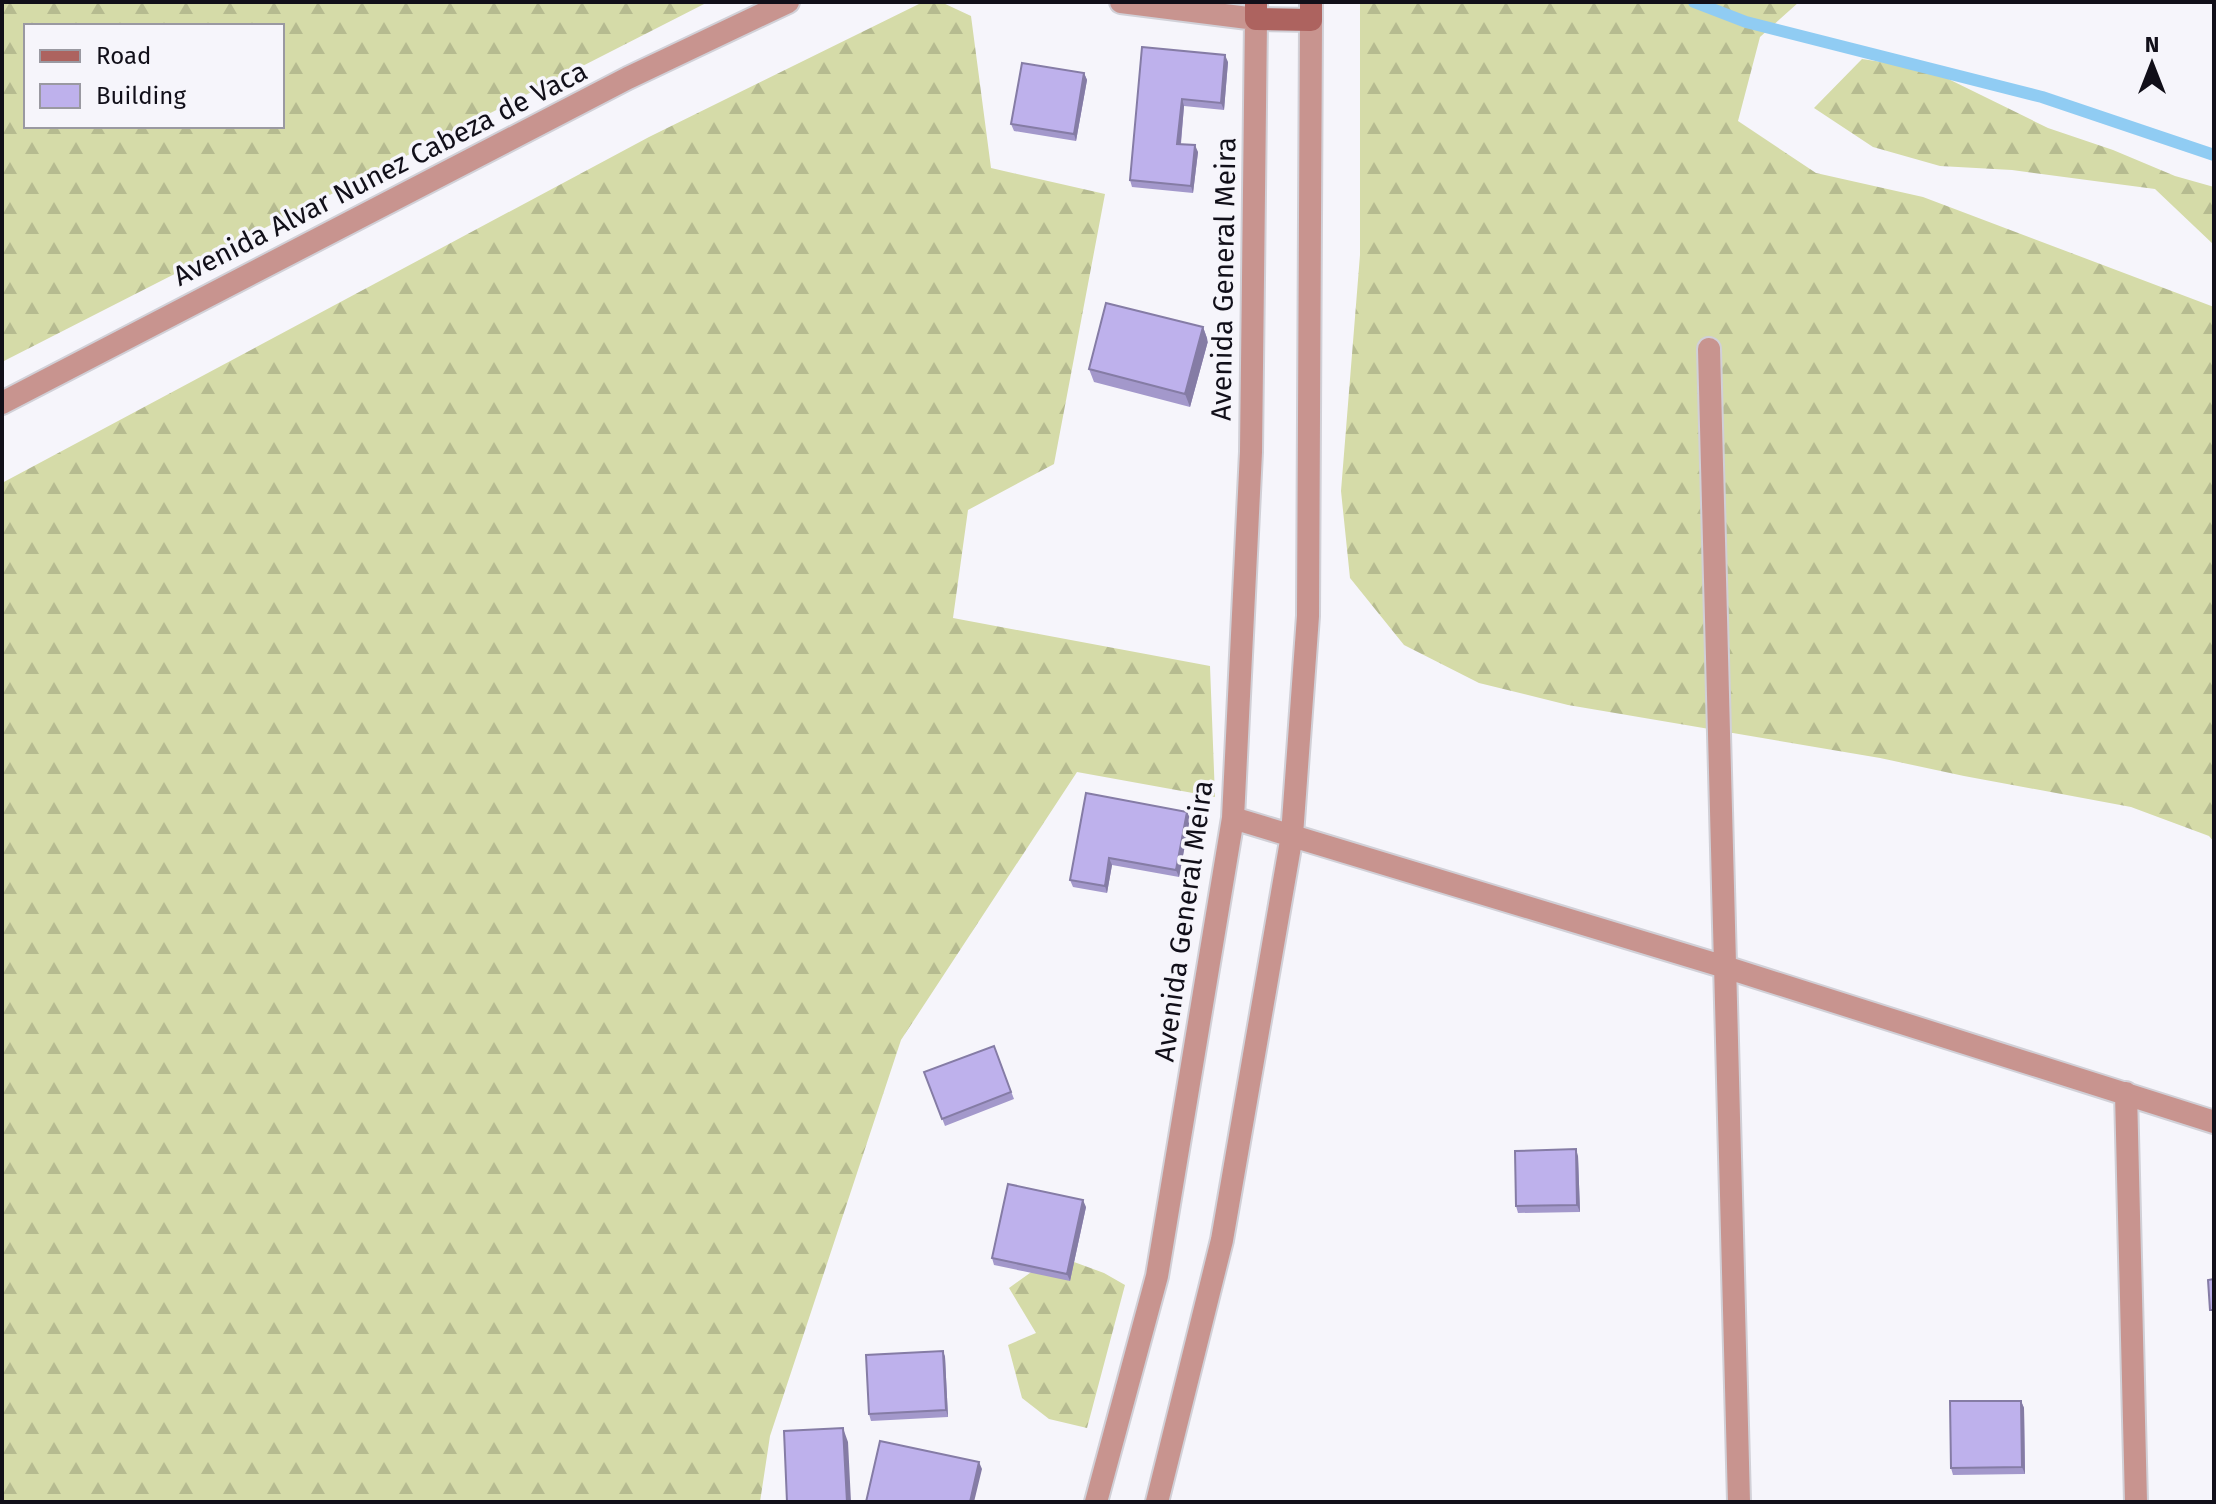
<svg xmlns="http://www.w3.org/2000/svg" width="2216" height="1504" font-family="'Fira Sans',sans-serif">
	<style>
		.forest { fill: url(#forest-firs); fill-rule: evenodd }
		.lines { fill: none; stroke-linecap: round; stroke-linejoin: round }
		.stream { stroke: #90ccf3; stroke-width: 12 }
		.minor-casing { stroke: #d1d0d7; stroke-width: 26 }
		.secondary-casing { stroke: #d1d0d7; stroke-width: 26 }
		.minor { stroke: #c8948f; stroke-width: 22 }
		.secondary { stroke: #ad635f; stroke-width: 22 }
		.wall { fill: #a398cb }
		.shaded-wall { fill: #857ca5 }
		.building { fill: #beb1ec; stroke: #857ca5; stroke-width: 2 }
		.labels { text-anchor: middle; stroke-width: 7; stroke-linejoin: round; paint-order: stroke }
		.street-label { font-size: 28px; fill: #110f19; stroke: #f6f5fb }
	</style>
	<defs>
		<pattern id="forest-firs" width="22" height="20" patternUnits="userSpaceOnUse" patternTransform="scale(2)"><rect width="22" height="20" fill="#d5dba8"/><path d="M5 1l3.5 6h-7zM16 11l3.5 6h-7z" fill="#b6bb90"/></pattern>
	</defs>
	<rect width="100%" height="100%" fill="#f6f5fb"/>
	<path class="forest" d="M2,2H708L2,362ZM26,26H282V126H26Z
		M923,2H941L971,16L991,168L1105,194L1054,464L968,510L953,618L1210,666L1215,797L1077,772L901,1040L770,1436L760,1502H2V483L649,137Z
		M1360,2H1799L1760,37L1738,121L1816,173L1923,197L2214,307V842L2209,836L2131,807L1964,776L1880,758L1568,705L1479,683L1404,645L1350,578L1341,491L1360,255Z
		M1862,59L1928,69L2048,128L2113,150L2175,176L2214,187V245L2155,189L2012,170L1940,166L1873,147L1814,108Z
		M1055,1255L1104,1273L1125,1285L1087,1428L1049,1419L1022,1398L1008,1345L1036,1333L1009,1288Z"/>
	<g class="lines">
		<path class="stream" d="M1694,2L1746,22L2042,97L2214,155"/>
		<defs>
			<path id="minor" d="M1709,349L1739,1502
				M2,403L628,78L788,2
				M1233,818L1725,967L2214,1122
				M2126,1093L2136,1502
				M1096,1502L1157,1276L1233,818L1251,452L1256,19L1121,2
				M1157,1502L1222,1240L1292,835L1308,616L1311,20"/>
			<path id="secondary" d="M1256,2V19L1311,20V2"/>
		</defs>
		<use href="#minor" class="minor-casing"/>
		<use href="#secondary" class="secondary-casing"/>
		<use href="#minor" class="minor"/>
		<use href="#secondary" class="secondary"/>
	</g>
	<path class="wall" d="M1142,47L1228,62L1224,110L1184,106L1181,144L1198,152L1193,193L1132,187L1130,180Z
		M1084,73L1087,80L1076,141L1014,131L1011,124Z
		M1203,327L1208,341L1190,407L1094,382L1089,369Z
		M1086,793L1190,818L1179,877L1112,865L1107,893L1073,887L1070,880Z
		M994,1046L1014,1099L945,1126L924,1072Z
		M1578,1156L1580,1212L1518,1213L1516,1206Z
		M1086,1207L1070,1281L994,1265L992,1258Z
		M943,1351L945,1357L948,1417L871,1421L869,1414Z
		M2021,1401L2024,1408L2025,1474L1953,1475L1951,1468Z"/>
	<path class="shaded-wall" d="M1225,55L1228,62L1224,110L1221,103Z
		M1084,73L1087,80L1076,141L1074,134Z
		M1182,99L1184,106L1180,151L1177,144Z
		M1195,145L1198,152L1193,193L1191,186Z
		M1203,327L1208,341L1190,407L1185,394Z
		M1187,812L1190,818L1179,877L1176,870Z
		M1109,858L1112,865L1107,893L1105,886Z
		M1576,1149L1578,1156L1580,1212L1577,1205Z
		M1083,1200L1086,1207L1070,1281L1067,1274Z
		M943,1351L945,1357L948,1417L946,1410Z
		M2021,1401L2024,1408L2025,1474L2022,1467Z
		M843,1428L848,1442L851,1502H847Z
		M979,1462L982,1469L974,1502H970Z"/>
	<path class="building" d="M1142,47L1225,55L1221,103L1182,99L1177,144L1195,145L1191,186L1130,180Z
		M1022,63L1084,73L1074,134L1011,124Z
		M1106,303L1203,327L1185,394L1089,369Z
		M1086,793L1187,812L1176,870L1109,858L1105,886L1070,880Z
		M994,1046L1011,1092L942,1119L924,1072Z
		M1576,1149L1577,1205L1516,1206L1515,1151Z
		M1008,1184L1083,1200L1067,1274L992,1258Z
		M2214,1279V1310H2210L2208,1280Z
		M943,1351L946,1410L869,1414L866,1355Z
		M1950,1401H2021L2022,1467L1951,1468Z
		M843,1428L847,1502H787L784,1431Z
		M880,1441L979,1462L970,1502H866Z"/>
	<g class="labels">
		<g class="street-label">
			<text transform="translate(380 173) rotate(-27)" y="10">Avenida Alvar Nunez Cabeza de Vaca</text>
			<text transform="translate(1223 279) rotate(-89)" y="10">Avenida General Meira</text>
			<text transform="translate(1183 921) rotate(-82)" y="10">Avenida General Meira</text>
		</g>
	</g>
	<rect width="2216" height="1504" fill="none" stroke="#110f19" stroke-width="8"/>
	<rect x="24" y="24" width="260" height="104" fill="#f6f5fb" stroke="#9a99a1" stroke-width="2"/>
	<rect x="40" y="50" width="40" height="12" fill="#ad635f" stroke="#9a99a1" stroke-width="2"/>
	<text x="96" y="64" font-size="24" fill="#110f19">Road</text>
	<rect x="40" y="84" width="40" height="24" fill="#beb1ec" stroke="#9a99a1" stroke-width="2"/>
	<text x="96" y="104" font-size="24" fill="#110f19">Building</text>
	<g transform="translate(2152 64)" stroke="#f6f5fb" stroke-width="6" paint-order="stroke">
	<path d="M0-6L14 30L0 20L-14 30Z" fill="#110f19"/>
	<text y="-12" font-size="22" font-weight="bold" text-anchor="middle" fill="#110f19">N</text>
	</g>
</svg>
